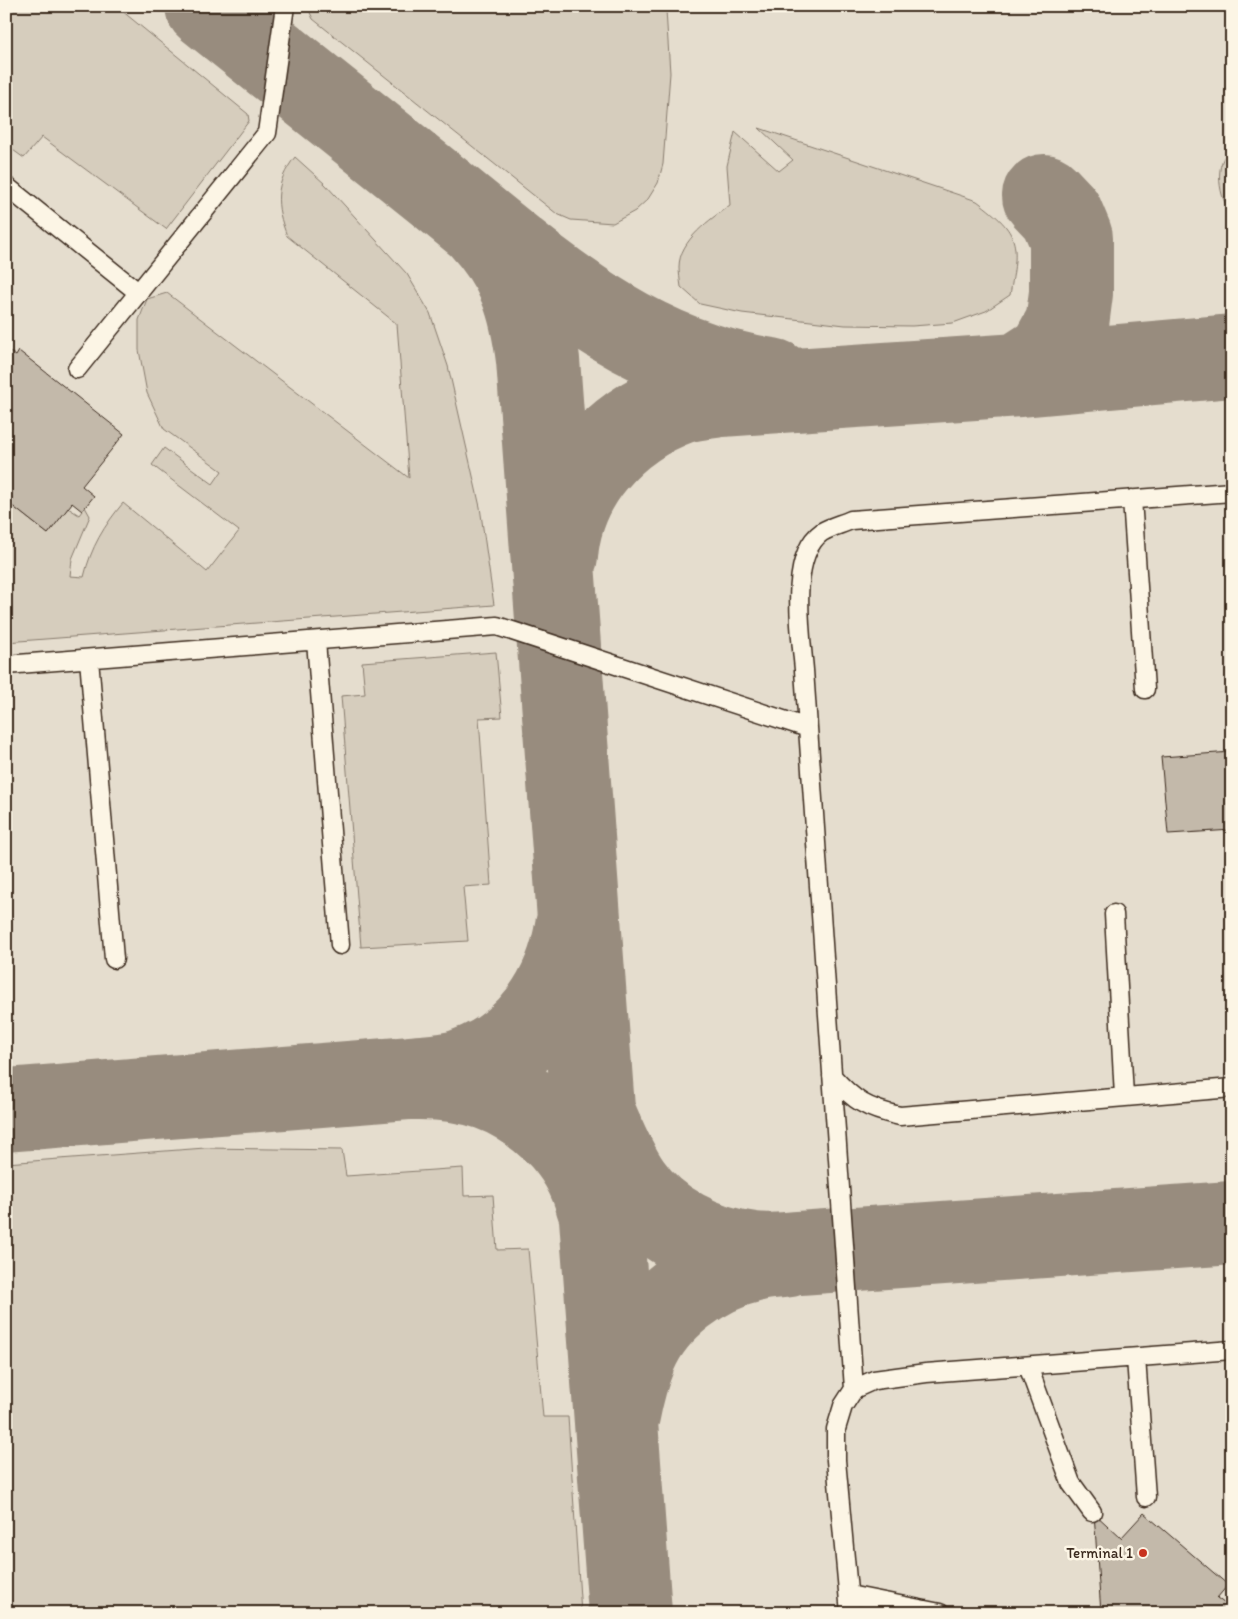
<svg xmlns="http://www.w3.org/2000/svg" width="1238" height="1619" font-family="Itim,sans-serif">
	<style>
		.built { fill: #e5ddce }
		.green { fill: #d6cdbd; stroke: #887c6e }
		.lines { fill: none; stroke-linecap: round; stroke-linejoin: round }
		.taxiway { stroke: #988c7e; stroke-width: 84 }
		.building { fill: #c3b9aa; stroke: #3b2a1e }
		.service-casing { stroke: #3b2a1e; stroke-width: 21 }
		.service { stroke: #fcf5e5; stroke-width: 18 }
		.poi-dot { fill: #c8321e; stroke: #fcf5e5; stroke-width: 2 }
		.labels { text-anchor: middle; stroke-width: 5; stroke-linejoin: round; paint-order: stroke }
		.poi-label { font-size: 15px; fill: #3b2a1e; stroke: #fcf5e5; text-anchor: end }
	</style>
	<rect width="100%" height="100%" fill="#f4eddd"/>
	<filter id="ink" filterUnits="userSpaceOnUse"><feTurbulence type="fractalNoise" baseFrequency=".02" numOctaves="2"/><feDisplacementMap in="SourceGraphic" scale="10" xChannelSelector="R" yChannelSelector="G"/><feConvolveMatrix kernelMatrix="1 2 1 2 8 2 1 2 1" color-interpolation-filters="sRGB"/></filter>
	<g filter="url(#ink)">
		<path class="built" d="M6,6H1232V1613H6Z"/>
		<path class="green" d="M6,6H116L248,114L249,121L166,229L42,137L24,158L6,145Z
			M307,6H640L641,10H666L670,73L663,164L658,183L648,199L635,211L613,223L571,220L557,214L313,19Z
			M759,128L977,201C1021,234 1019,243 1010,295L986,311L953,323L912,326L845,325L742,313L700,304L681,287C680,280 679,273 679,267C679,240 711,219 730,205L727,166L735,132L779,171L793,160Z
			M1232,149V214C1219,200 1212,161 1232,149Z
			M295,157L325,184L407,274L430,313L448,366L480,507L494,605L6,642V501L48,534L68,508L79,515L85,507L90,516L72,559L70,576L84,577C91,547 104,526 123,503L207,572L239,531L152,465L164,448L213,484L222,471L164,429L147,393L139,350V320L147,299L167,293L409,478L397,324L287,236C275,205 274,184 295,157Z
			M496,652L502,717L479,718L491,885L463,887L468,941L361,947L341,696L365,694L362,662Z
			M205,1148L342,1150L346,1176L463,1168L464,1196L493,1195L497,1250L528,1249L543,1417H568L581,1613H6V1163Z"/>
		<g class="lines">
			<path class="taxiway" d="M207,6C282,66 357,126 432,186C537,270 632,361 772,380
				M480,225C519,268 531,303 538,360L630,1613
				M1019,375L1050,355L1067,324L1071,293V238L1061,214L1044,196
				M556,556C561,484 614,426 680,402C693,398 708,397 721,395L1019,375L1232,356
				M413,1078C471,1077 512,1090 555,1131C576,1152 591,1176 598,1206
				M6,1110L410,1078C429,1076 450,1076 467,1069C529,1047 568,989 577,926
				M596,1119C606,1142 615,1164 629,1184C656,1224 706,1248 753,1254C768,1256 784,1254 799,1253L1232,1223
				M618,1415C622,1394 627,1374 635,1355C654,1308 705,1271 754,1260C765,1257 777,1257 789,1255"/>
		</g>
		<path class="building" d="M6,349L16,356L19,351L124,434L82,486L94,496L82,511L72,503L48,534L6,501Z
			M1232,752V830L1168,834L1161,757Z
			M1094,1513L1121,1538L1144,1513L1228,1585L1217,1598L1232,1609V1613H1101Z"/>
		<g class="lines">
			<defs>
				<path id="service" d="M6,186L139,293
					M77,369L267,133L285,6
					M1132,499L1145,689
					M316,641L340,945
					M89,659L114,959
					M6,665L497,626L808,728
					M1114,914L1124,1096
					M832,1076C854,1101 867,1109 900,1116L1232,1088
					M1136,1358L1146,1497
					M1028,1366L1071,1483L1092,1512
					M854,1389L874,1380L926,1373L1232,1350
					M849,1595L940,1613
					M850,1613L836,1460V1429L843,1406L854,1389L804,670C801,633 788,556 822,532C830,527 842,524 851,520L1232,492"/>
			</defs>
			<use href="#service" class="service-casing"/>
			<use href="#service" class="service"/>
		</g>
	</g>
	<circle class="poi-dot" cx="1143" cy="1553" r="5"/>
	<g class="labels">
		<g class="poi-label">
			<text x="1133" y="1558">Terminal 1</text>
		</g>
	</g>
	<rect width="1238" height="1619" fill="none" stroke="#fcf5e5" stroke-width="25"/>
	<rect x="12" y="12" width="1213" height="1594" fill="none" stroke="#3b2a1e" stroke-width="2" filter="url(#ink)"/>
</svg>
